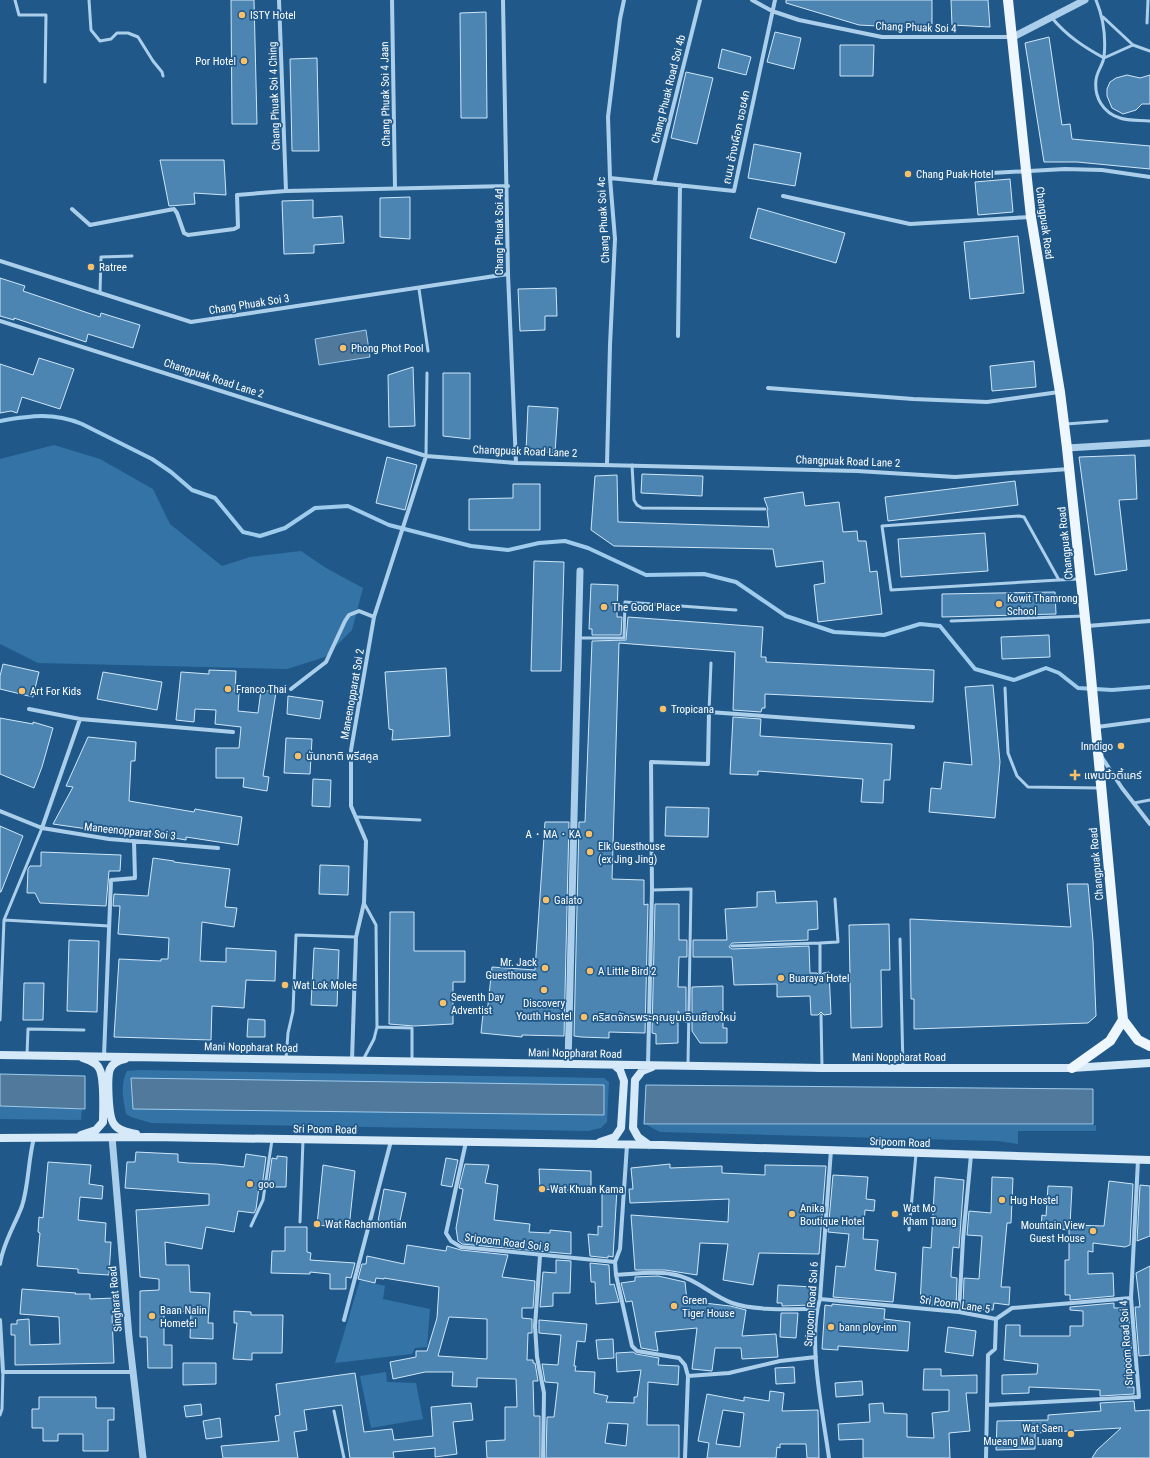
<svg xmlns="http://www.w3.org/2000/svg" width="1150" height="1458" font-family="'Roboto Condensed','Noto Sans Thai',sans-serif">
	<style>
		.green { fill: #3373a6 }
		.water { fill: #51799b; stroke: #9fcbec }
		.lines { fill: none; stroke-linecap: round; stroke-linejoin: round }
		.stream { stroke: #9fcbec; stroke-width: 4 }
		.building { fill: #4c85b2; stroke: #d0e6f8; fill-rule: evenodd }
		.service { stroke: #abcfeb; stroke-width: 3 }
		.minor { stroke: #abcfeb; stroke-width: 4 }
		.tertiary { stroke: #abcfeb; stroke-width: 7 }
		.secondary { stroke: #d6e9f8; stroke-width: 8 }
		.primary { stroke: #eff7fe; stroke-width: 10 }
		.poi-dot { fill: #f8c06b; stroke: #205989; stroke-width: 1.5 }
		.labels { text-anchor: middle; stroke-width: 3.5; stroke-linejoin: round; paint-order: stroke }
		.poi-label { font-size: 11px; fill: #fff; stroke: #205989; text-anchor: start }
		.street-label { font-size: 11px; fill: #fff; stroke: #205989 }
	</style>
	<rect width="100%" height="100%" fill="#205989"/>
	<path class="green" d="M54,445L100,459L153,489L170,524L222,566L250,557L301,551L326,568L363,588L352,630L325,657L287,669L38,663L0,644V459Z
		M140,1070L604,1078L609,1082L607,1122L601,1128L588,1131L151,1123L131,1117L126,1114C123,1100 120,1084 127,1071Z
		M0,1106L82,1109L81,1120L0,1119Z
		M647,1125H1096V1131H1018V1144L998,1141L660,1132Z
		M360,1280L385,1286L383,1299L430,1309L427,1347L415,1348L412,1354L335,1363Z
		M386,1372L387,1382L416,1383L423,1419L371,1428L360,1376Z"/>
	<path class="water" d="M366,330L370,357L319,365L315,339Z
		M0,1074L85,1076V1109L0,1106Z
		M131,1078L604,1085V1115L133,1109Z
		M646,1085L1093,1089V1124H644Z"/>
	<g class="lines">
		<path class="stream" d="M0,421C30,416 52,412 82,424L152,459L171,472L192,490L215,498L243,532L260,536L285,528L315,508L348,506L389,525L471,546L508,550L539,543L565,541L588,548L646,575L704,574L736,582L786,616L834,632L884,635L920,624L940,626L975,669L1014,680L1046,668L1059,673L1078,688L1112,690L1150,687"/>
	</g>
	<path class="building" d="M231,0H254L257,124H232Z
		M786,0H932V29L859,25L786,3Z
		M951,0H988L990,27L952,25Z
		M486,12L487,118H461L460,13Z
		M775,32L801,38L794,69L767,62Z
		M1049,37L1062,125L1070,124L1072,139L1150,146V169L1077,162H1044L1025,43Z
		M840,45H874L873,76H840Z
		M722,49L751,57L746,75L718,68Z
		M317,58L319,151H292L290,59Z
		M686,72L713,78L697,144L671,138Z
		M1127,75L1140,78L1150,75V104H1142L1136,110L1123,114L1112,108L1107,96V89L1110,82L1116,78Z
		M754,144L801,153L795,186L748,178Z
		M160,160H224L226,195L194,193L195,204L169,206Z
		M1010,179L1013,212L978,215L975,182Z
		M410,197V239L380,237V198Z
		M313,200V218L342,216L344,243L314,245V253L284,254L282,201Z
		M758,208L845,233L836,263L750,238Z
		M1018,236L1024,293L970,299L964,242Z
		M0,278L25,286L23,291L100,317L101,313L140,325L133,348L88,334L86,342L14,318V320L0,316Z
		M556,288L557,316H545V330L520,331L518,289Z
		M39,358L74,369L60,409L22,397L17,413L11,411L0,413V364L33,375Z
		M1034,361L1036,387L992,391L990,366Z
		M413,367L415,426L389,427L388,375Z
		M443,373H470V439L443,436Z
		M528,406L558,408L555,453L526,451Z
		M1135,455L1137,499L1119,500L1127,570L1095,575L1079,457Z
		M387,457L417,465L405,510L376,503Z
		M642,474L703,476L702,496L641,493Z
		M617,475L618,522L769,527L767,511L768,509L764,498L803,492L805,506L839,502L843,532L857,531L858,541H866L870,572L877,571L882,614L818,622L814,585L825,583L823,561L776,567L773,549L614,546L591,530L595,476Z
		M1015,481L1018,505L888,521L885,497Z
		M513,484H540V530H469V499L513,498Z
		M985,533L988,571L901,577L898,539Z
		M534,561L564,562L561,671H531Z
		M591,584L618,585L617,617H622L621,635H592V629H589Z
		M1055,592L1056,614L942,617V594Z
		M628,617L763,627L761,657H766V662L934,670L933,702L765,694V708H762L761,712L733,710L735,652L619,643L612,879L644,880V905L648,904L645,1033L609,1032V1038L581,1037L574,1036L579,822H585L592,641L626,640Z
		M1049,635L1050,657L1002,659L1001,637Z
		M3,664L39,672L33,697L0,689V676Z
		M446,668L450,736L392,740L393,730L389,729L385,672Z
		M209,670L236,671L235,692L239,693L238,711L258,713L261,690L276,692L263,776L269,777L267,791L243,787L244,778H216V748H239L241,727L215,724L216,710L195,709L194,722L176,720L181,672L209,674Z
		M103,672L162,682L157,710L97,699Z
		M993,685L1000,762L995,818L929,812L931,788L941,789L944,762L972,765L965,687Z
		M288,696L323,701L320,719L287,714Z
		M733,717L761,719L760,736L892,744L890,780H884L883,803L861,802L863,779L758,771V775L730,774Z
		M0,718L33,724V722L53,728L42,767L34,788L0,774Z
		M88,737L136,742L135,761H131L129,801L194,812L195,809L242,817L238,845L186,837V840L123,829L122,834L53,824L73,787L66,786Z
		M286,738L312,739L310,774L284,773Z
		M313,779L331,780L330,807L312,806Z
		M666,807L709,808L708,837L665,836Z
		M545,822H569L564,1036L522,1035V1037L481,1033L483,1014H487L492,967L535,970Z
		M0,826L23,836L1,892H0Z
		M41,852L121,855L120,871H109L106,906L40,903L35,893H27L28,869L30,866H41Z
		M153,858L174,861V862L230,869L225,907L237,908L234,927L202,922L200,961L226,962V948L276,951L275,981L246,980L244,1008L212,1006L211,1040L114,1037L119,959L161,961V959H168L169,938L118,934L120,906H113L114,894L148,896Z
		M320,865L349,866L348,895L319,894Z
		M1067,884H1088L1093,941L1096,1016L1088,1023L914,1029V999H911L910,919L1071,927Z
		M775,891L776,903L817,901L818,929L808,930V940L732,943L729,947L732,949L809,946L810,973H817L820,976L823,973L829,972L831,1014L824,1015L821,1012L818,1015H811L810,996L777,997V984L734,985L732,957H693V940H727L725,909L757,907V892Z
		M655,904H679V940H687V957H679L678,987H686V1023L678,1011V1043L656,1044V1034L652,1033Z
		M390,912H414V951H465V982H453V1024L414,1026L389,1024Z
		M889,924L890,970H881L882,1027L851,1028L849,925Z
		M69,940L99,941L97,1012L67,1011Z
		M314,948L339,950L337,1006L311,1005Z
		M24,983H44L43,1020H23Z
		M723,986V1028H727V1043H700L692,1031V987Z
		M248,1019L265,1020V1037H247Z
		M136,1152L178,1154V1162L188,1163L216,1164L244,1167L246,1154L266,1157L262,1187H259L256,1209L254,1213L238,1211L234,1232L206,1227L202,1249L165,1242L166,1265H189L190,1292L210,1293L208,1323H213V1339L190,1338L191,1312L164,1311V1345H172V1368H148L147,1337H140V1291L159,1290V1279L140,1277L136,1210L209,1205V1194L125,1188L127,1162H135Z
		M277,1156L287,1157L286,1187H268L272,1158L277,1159Z
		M446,1158L458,1160L452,1187L441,1185Z
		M48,1162L91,1165L89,1184L103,1186L102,1199L80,1197L78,1220L106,1223L105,1242H111L109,1275L78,1273V1269L37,1266L40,1233L38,1232L39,1217L43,1218Z
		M465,1164L489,1165L485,1183L498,1185L494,1220L530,1224L529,1232L550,1233V1230L571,1232V1254L462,1244L458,1241L456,1228L463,1189L459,1188Z
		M670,1164V1168L722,1166V1173L765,1175V1165L826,1166L819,1254L759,1253L753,1285L723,1280L728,1244L700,1243L697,1275L665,1270H635L631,1215L728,1222L729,1199L630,1203L629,1189H633L631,1168Z
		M323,1165L355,1171L349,1228L317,1225Z
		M539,1169L591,1171V1192L540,1189Z
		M833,1175L868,1177L866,1199L875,1200L874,1211L865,1210L863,1239L878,1240L875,1270L896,1273L893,1302L833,1297L836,1266L845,1267L849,1234L828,1232Z
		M935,1177L964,1180L959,1248L953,1247L951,1275V1277L957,1278L956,1307L920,1304L923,1247L931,1248Z
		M992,1177L1013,1178L1011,1223H1007L1001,1287H1010L1009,1305L994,1303L993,1310L963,1308L964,1278L979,1279L982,1236L967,1235L969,1211L991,1213Z
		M1109,1181L1133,1184L1130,1245L1125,1247L1093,1243V1252L1088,1251V1274L1113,1273L1114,1296L1070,1300V1295H1065V1260H1069V1227V1230L1041,1227L1042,1215L1046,1216L1048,1186L1072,1187L1070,1225L1104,1226Z
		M1140,1185L1150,1186V1236L1137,1241Z
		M602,1188L617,1189L613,1257L608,1256V1258L590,1256L588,1234L598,1235V1226L602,1227Z
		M384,1189L406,1193L399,1225L378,1221Z
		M285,1227H307V1252L311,1253L310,1260L355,1263L351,1278L346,1277V1289H330V1274L310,1272V1274L271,1273L272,1251H285Z
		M407,1245L446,1251L447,1246L461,1250L508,1255L502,1277L535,1281L533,1308H522V1318L532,1319V1333H528L527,1360H533V1363H535L538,1381H533L534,1416H540V1458H487L486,1441L505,1440V1407H517L516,1379L477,1378V1387L452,1386L453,1372H425L393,1379L390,1362L416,1357V1351H427L437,1318L439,1287L384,1278V1279L376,1278L375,1283L358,1279L362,1264H366L367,1256L404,1264ZM449,1317L487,1319V1359L438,1356Z
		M556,1260L571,1261L570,1293H553V1306L540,1307L543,1272L556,1273Z
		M590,1263L609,1265L610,1285L614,1284L619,1302L596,1304L595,1282H591Z
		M1150,1266V1355L1139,1356L1135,1307H1140L1136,1273Z
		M658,1276L685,1282L687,1301L730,1306L746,1310L742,1336L776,1334L778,1357L742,1359L741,1348H715L712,1371L692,1369L697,1328L655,1332L658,1351L641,1348L632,1301L626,1302L621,1283L635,1281V1277Z
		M778,1285L813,1287L812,1305L782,1306V1303H777Z
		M22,1289L76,1293L75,1294H90V1299L114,1298L115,1316H112L114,1363L15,1365V1335H11V1324H17V1320L29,1319L30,1345L60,1344L59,1317L20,1314Z
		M1114,1303V1308H1128L1132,1356L1124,1357L1127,1387H1134V1394L1100,1396V1390L1029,1387V1393L1002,1394V1375L1037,1374L1038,1364L1004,1360L1006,1325H1020V1336H1070V1326H1083V1311L1070,1310V1307Z
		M832,1304L885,1309L884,1319L910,1322L908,1351L838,1346V1350L822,1349L825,1305L832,1306Z
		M234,1311L251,1312V1315H283L282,1353H252V1360L233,1359L237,1323H234Z
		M781,1313H798L796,1338L780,1337Z
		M539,1320L587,1324L585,1342L577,1341L574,1366H576L575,1371L595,1372L594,1393L608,1396L606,1402L634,1403V1397H637L641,1370L617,1372L616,1353L633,1352L636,1354L659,1358L658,1365L679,1366L678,1385L648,1382L647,1425H679V1458H546L547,1417H554L558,1383L545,1382L542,1364L558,1365L561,1335L539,1333ZM608,1423L628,1424L626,1446L605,1443Z
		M948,1327L976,1331L973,1356L945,1352Z
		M613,1339L614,1358L598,1359L596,1340Z
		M183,1363H216V1384L183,1385Z
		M794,1367L795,1383L776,1384L775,1368Z
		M924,1369H941V1376L977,1375V1393H966L970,1431L949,1433L950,1458H863V1439L839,1440L838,1424L870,1422L869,1404L883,1403L884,1413L907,1414V1437L934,1438L932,1413L949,1411V1390H923Z
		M355,1373L364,1432L392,1429L394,1440L433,1436L431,1407L471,1403L473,1420L453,1422L457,1454L435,1457V1448L393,1452L394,1458H350L342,1405L304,1410L307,1430L294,1432L298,1458H223L221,1446L279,1441L275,1416L280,1415L276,1384Z
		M862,1381L863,1395L836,1397L835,1383Z
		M770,1391L784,1393L782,1411L818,1410L819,1458H807L806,1444H780V1448L777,1447L776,1458H707L709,1443L698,1441L707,1394L744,1401V1397L769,1401ZM723,1410L744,1413L740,1447L716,1444Z
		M39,1397H96V1408H114V1420H108V1451H83V1434H58V1441H43V1428H32V1409H39Z
		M1134,1401L1135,1411L1150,1410V1458H1092L1097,1450L1121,1428L1035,1433V1449L996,1450L997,1421L1048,1420V1415L1101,1411L1100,1403Z
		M201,1404L202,1415L186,1417L184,1406Z
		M220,1418L222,1437L206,1439L203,1421Z"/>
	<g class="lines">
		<path class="service" d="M15,0L19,15H46L45,82
			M89,0L91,30L100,41L111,39L117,33H128L138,37L153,61L162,72L163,76
			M1096,0C1103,17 1106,38 1104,57C1103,65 1097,71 1096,80C1094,97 1103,113 1120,118C1128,121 1141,120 1150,121
			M1103,17L1133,45
			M1052,18C1067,36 1084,47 1104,58
			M1147,23L1148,0
			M1104,58L1133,45L1150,51
			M419,289L428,351
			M100,293L101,257L132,256
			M1066,424L1107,421
			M426,456L427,373
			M632,465L634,500L637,505L642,508L765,509
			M1059,580L1024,517L1019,516L882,526L891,590L1059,580L1079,579
			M951,621L1084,616
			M578,638H624L625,602L736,610
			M1005,688L1008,753L1017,776L1028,787L1100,788
			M709,712L711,663
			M1134,803L1150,800
			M357,817L420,820
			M652,890L691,889L688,1064
			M364,903L376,925L377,1027
			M4,920L109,926
			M900,939L903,1068
			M732,946L820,943
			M820,973V943L838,942L835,899
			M821,1015L822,1067
			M0,1020L4,920L42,828
			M27,1055L28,1029L84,1030
			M286,1059L288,1033L293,1011L296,935L356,937
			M363,1060L374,1039L377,1027L412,1028V1061
			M300,1222L303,1140
			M251,1226L263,1200L272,1140
			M909,1230L916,1154
			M334,1411L344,1458
			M0,1415L2,1409L3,1372"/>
		<path class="minor" d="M279,0L286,191
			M392,0L395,188
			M503,0L508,274L516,463
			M752,0L772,11L799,20L882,37H1012
			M957,175L1065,169L1102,170L1150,177
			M610,178L734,191L775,0
			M654,183L700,0
			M783,196L910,224L1031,217
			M72,209L90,225L174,209L177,213L184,233L188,235L234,229L238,227L237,195L286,191L508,186
			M0,261L191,322L508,274
			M0,321L426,456L516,463L857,471L955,477L1069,469
			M678,336L680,185
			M768,388L913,399L987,402L1059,392
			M607,464L610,345L615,239L610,178L608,117L620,19L624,0
			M1087,626L1150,621
			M291,689L326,662L345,621L349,615L359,611L374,617
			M29,709L80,719L233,732
			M1097,727L1150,720
			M1101,756L1122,788L1150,824
			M0,811L42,828L109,839L218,848
			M42,828L80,719
			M104,1056L111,880L135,878L134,842
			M352,1060L356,937L364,903L366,841L351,806V750L374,617L426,456
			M648,1065L652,890L651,762L708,764L709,712L913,727
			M466,1142L446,1233L451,1241L461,1247L615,1262
			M627,1145L620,1249L615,1262L616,1275L632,1346L637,1351L679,1358L685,1365L688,1376L685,1458
			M540,1256L535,1326L537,1357L544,1393L543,1458
			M0,1264C3,1243 15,1225 22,1206C29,1184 28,1160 34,1138
			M616,1275C634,1274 654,1271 671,1274C695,1277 710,1295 732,1303C754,1311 793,1309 817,1309
			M820,1299L959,1312L996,1319L1012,1308L1131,1298
			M959,1312L963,1239L971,1155
			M0,1320L3,1372H133
			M344,1320L391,1141
			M688,1376L729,1373L780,1361L816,1357
			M987,1405L1139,1397L1131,1298L1138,1160
			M829,1458C823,1414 807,1340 820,1299L831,1150
			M986,1458L988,1355L995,1349L996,1319"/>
		<path class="tertiary" d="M1013,37L1085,0
			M1067,448L1150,443
			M568,1064L580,571
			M112,1137L129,1337L143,1458"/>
		<path class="secondary" d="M0,1055L822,1068H1072L1150,1063
			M125,1059C119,1060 113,1063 110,1069C107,1077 108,1117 114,1124C118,1131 128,1132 136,1134
			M81,1135L96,1130L103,1122C103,1109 105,1078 99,1068C96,1062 89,1060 83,1058
			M0,1138L151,1137L662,1145L1150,1160
			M600,1142L615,1137L621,1128L624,1081L620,1070L614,1065
			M649,1145L638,1137L633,1128L635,1080L642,1071L652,1067"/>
		<path class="primary" d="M1008,0L1031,217L1060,392L1067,448L1089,656L1123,1020L1138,1040L1150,1046
			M1072,1068L1110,1041L1123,1020"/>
	</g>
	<g class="poi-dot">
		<circle cx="242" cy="15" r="4"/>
		<circle cx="244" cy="61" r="4"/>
		<circle cx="908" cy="174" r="4"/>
		<circle cx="91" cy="267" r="4"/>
		<circle cx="343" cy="348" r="4"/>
		<circle cx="999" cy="604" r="4"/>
		<circle cx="604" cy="607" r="4"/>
		<circle cx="228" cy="689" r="4"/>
		<circle cx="22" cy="691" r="4"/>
		<circle cx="663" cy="709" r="4"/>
		<circle cx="1121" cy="746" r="4"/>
		<circle cx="298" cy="756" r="4"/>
		<path d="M1073 769h4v4h4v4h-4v4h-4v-4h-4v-4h4z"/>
		<circle cx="589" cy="834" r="4"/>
		<circle cx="590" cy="852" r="4"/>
		<circle cx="546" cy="900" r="4"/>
		<circle cx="545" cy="968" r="4"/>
		<circle cx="590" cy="971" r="4"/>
		<circle cx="781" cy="978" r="4"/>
		<circle cx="285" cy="985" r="4"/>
		<circle cx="544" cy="990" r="4"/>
		<circle cx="443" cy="1003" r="4"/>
		<circle cx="584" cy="1017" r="4"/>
		<circle cx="250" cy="1184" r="4"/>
		<circle cx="542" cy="1189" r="4"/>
		<circle cx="1002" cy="1200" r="4"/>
		<circle cx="792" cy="1214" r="4"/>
		<circle cx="895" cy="1214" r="4"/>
		<circle cx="317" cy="1224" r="4"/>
		<circle cx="1093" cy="1231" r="4"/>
		<circle cx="674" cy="1306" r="4"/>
		<circle cx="152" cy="1316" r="4"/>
		<circle cx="831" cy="1327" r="4"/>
		<circle cx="1071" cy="1434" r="4"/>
	</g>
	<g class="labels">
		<g class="poi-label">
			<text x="250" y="19">ISTY Hotel</text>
			<text x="236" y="65" text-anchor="end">Por Hotel</text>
			<text x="916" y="178">Chang Puak Hotel</text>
			<text x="99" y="271">Ratree</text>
			<text x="351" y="352">Phong Phot Pool</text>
			<text x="1007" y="602">Kowit Thamrong<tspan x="1007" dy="13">School</tspan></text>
			<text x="612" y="611">The Good Place</text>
			<text x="236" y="693">Franco Thai</text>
			<text x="30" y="695">Art For Kids</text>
			<text x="671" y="713">Tropicana</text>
			<text x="1113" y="750" text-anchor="end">Inndigo</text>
			<text x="306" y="760">นันทชาติ พรีสคูล</text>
			<text x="1084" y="779">แพนบิ้วตี้แคร์</text>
			<text x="581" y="838" text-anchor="end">A・MA・KA</text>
			<text x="598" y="850">Elk Guesthouse<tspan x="598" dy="13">(ex Jing Jing)</tspan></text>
			<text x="554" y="904">Galato</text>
			<text x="537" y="966" text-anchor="end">Mr. Jack<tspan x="537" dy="13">Guesthouse</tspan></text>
			<text x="598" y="975">A Little Bird 2</text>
			<text x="789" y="982">Buaraya Hotel</text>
			<text x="293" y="989">Wat Lok Molee</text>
			<text x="451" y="1001">Seventh Day<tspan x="451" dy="13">Adventist</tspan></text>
			<text x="544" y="1007" text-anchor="middle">Discovery<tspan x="544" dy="13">Youth Hostel</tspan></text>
			<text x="592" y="1021">คริสตจักรพระคุณยูนเอินเชียงใหม่</text>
			<text x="258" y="1188">goo</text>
			<text x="550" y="1193">Wat Khuan Kama</text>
			<text x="1010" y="1204">Hug Hostel</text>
			<text x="800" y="1212">Anika<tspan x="800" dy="13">Boutique Hotel</tspan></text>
			<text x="903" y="1212">Wat Mo<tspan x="903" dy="13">Kham Tuang</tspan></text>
			<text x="325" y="1228">Wat Rachamontian</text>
			<text x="1085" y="1229" text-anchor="end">Mountain View<tspan x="1085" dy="13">Guest House</tspan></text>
			<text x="682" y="1304">Green<tspan x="682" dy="13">Tiger House</tspan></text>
			<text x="160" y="1314">Baan Nalin<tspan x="160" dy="13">Hometel</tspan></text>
			<text x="839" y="1331">bann ploy-inn</text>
			<text x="1063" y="1432" text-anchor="end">Wat Saen<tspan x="1063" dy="13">Mueang Ma Luang</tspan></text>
		</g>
		<g class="street-label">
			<text transform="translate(916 27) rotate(2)" y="4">Chang Phuak Soi 4</text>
			<text transform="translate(668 89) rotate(-76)" y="4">Chang Phuak Road Soi 4b</text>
			<text transform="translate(385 94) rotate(-91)" y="4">Chang Phuak Soi 4 Jaan</text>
			<text transform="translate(274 96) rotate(-92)" y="4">Chang Phuak Soi 4 Ching</text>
			<text transform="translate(736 137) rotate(-78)" y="4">ถนน ช้างเผือก ซอย4ก</text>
			<text transform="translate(603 220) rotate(-93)" y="4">Chang Phuak Soi 4c</text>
			<text transform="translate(1045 223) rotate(82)" y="4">Changpuak Road</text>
			<text transform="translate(499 232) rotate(-90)" y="4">Chang Phuak Soi 4d</text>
			<text transform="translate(249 304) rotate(-9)" y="4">Chang Phuak Soi 3</text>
			<text transform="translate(214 378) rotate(18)" y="4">Changpuak Road Lane 2</text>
			<text transform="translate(525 451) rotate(2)" y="4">Changpuak Road Lane 2</text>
			<text transform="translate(848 461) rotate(2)" y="4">Changpuak Road Lane 2</text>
			<text transform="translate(1065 543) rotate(-96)" y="4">Changpuak Road</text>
			<text transform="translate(352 694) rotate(-80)" y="4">Maneenopparat Soi 2</text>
			<text transform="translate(130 831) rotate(6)" y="4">Maneenopparat Soi 3</text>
			<text transform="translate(1096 864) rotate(-95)" y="4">Changpuak Road</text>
			<text transform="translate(251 1047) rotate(1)" y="4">Mani Noppharat Road</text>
			<text transform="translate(575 1053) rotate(1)" y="4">Mani Noppharat Road</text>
			<text x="899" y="1061">Mani Noppharat Road</text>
			<text transform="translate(325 1129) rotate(1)" y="4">Sri Poom Road</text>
			<text transform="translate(900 1142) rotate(2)" y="4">Sripoom Road</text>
			<text transform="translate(507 1242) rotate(7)" y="4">Sripoom Road Soi 8</text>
			<text transform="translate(115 1299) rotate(-95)" y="4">Singharat Road</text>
			<text transform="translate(811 1304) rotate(-86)" y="4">Sripoom Road Soi 6</text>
			<text transform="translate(955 1304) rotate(8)" y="4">Sri Poom Lane 5</text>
			<text transform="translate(1126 1343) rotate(-94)" y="4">Sripoom Road Soi 4</text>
		</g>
	</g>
</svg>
